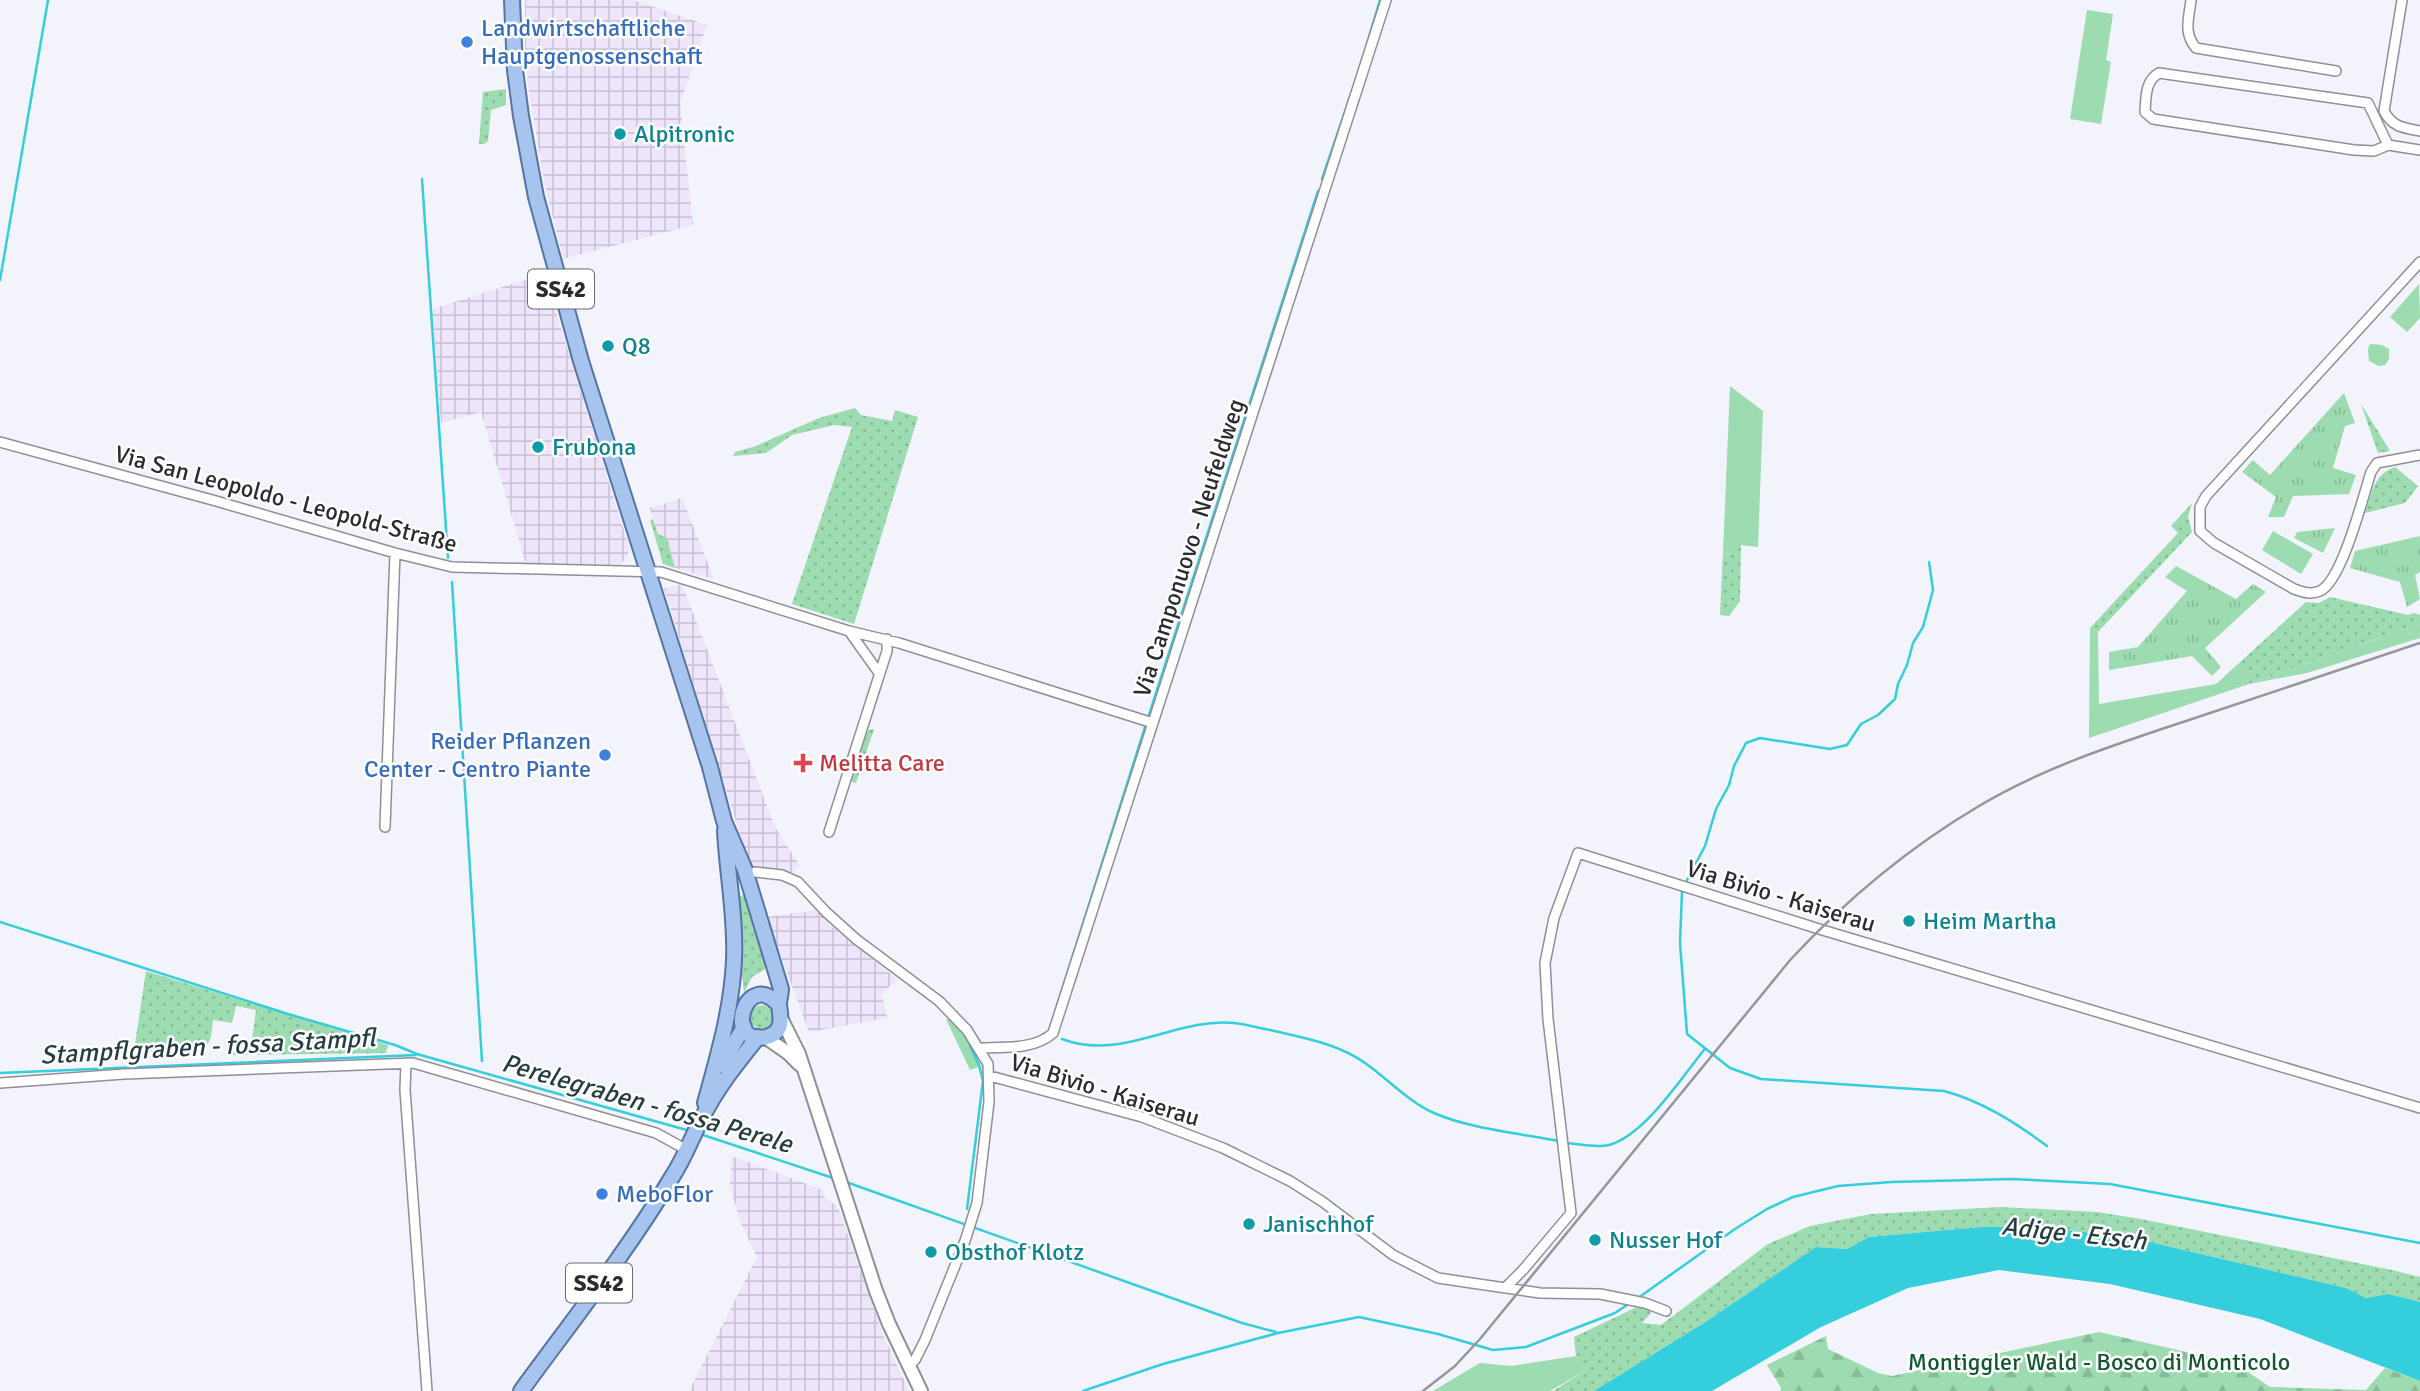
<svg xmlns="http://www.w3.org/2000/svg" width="2420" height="1391" font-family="Signika,sans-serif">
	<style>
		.industrial { fill: url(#industrial-grid) }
		.grass { fill: url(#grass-dots) }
		.forest { fill: url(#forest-firs) }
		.park { fill: url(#park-tufts) }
		.garden { fill: #9ddbb0 }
		.water { fill: #34cedc }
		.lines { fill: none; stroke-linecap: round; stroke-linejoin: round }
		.stream { stroke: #34cedc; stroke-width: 2.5 }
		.minor-casing { stroke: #8f8f97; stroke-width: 12 }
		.secondary-casing { stroke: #8f8f97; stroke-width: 16 }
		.primary-casing { stroke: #5575a5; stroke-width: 18 }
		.minor { stroke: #fff; stroke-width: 9 }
		.secondary { stroke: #fff; stroke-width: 12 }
		.primary { stroke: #a7c4ef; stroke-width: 14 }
		.rail { stroke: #95969c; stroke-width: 2.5 }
		.shop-dot { fill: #3f7fe0; stroke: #fff; stroke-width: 2.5 }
		.culture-dot { fill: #0f9aa8; stroke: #fff; stroke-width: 2.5 }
		.health-dot { fill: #e0444e; stroke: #fff; stroke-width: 2.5 }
		.labels { text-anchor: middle; stroke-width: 5; stroke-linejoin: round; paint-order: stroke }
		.shield { fill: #fff; stroke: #6b6b6d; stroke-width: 2 }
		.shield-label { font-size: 23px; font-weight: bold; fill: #2b2c2f }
		.shop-label { font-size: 24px; fill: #366cbe; stroke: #fff; text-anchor: start }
		.culture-label { font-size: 24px; fill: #0d838f; stroke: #fff; text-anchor: start }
		.street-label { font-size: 24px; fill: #2b2c2f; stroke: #fff }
		.health-label { font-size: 24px; fill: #be3a42; stroke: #fff; text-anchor: start }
		.park-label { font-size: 24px; fill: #135730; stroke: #fff }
		.water-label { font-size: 26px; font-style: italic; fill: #263e41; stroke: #fff }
	</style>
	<defs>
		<pattern id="industrial-grid" width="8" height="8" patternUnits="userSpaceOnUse" patternTransform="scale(1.75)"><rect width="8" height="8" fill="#eee5fa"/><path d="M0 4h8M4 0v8" fill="none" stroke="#ccc5d7"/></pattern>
		<pattern id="grass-dots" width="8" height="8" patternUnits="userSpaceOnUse" patternTransform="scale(1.75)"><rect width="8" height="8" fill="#9ddbb0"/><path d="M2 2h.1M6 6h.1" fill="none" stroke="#87bc98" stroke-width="1.8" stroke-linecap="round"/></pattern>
		<pattern id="forest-firs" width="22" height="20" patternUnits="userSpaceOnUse" patternTransform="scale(1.75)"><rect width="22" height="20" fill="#9ddbb0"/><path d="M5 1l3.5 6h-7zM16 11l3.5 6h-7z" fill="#87bc98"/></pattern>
		<pattern id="park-tufts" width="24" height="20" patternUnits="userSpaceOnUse" patternTransform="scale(1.75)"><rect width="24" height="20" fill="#9ddbb0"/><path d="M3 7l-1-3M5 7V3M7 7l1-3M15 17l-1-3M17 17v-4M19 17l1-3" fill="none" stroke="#87bc98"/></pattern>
	</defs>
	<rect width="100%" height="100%" fill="#f2f3fb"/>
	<path class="industrial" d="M525,0H633L707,25L680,103L693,225L563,259L544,180L528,85L525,48Z
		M544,274L630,550L621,565L526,564L481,412L441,423L432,309Z
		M682,498L714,579L675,568L667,538L658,534L650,508Z
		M682,584L775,827L800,866L791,873L757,868L749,864L664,588Z
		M817,910L831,926L897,979L882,994L887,1018L809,1032L766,917Z
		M732,1156L823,1190L824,1197L838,1207L883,1335L909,1391H689L757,1257L741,1224L730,1186Z"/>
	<path class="grass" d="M506,89V105L491,110L488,141L484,144H479L483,92Z
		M2361,404L2390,451L2378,453Z
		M855,408L861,415L892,421L895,410L918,417L854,624L792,604L852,427L834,425L792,435L766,453L733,456L735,452L756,446L819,418Z
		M2395,467L2418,486L2405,503L2365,513C2372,493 2374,474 2395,467Z
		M2192,503L2188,517L2192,532L2098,632L2090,628L2178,533L2171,526Z
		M653,519L658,534L667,538L675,568L663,564L650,520Z
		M1741,545L1740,601L1729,616L1720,615L1723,553L1733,554Z
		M2330,597L2408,615L2414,613L2420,615V624L2249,684L2238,664L2306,602L2319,603Z
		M874,729L856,783L850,781L868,730Z
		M744,895L767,968L752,977L744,993L741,967L740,896Z
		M146,971L388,1045L386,1053L232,1055L234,1042L252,1040L256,1010L236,1006L232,1023L213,1020C212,1028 212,1041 206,1046C194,1056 155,1051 139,1051L135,1044Z
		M750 1017a12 12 0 1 1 24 0a12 12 0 1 1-24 0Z
		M2001,1207L2097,1212L2141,1219L2392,1270L2420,1277V1302L2388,1294L2366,1298L2346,1288L2124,1236L2036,1227H1981L1869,1237L1847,1249L1816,1247L1707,1321L1594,1391H1553L1586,1370L1576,1356L1574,1337L1641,1305L1648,1308L1651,1313L1642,1323L1661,1325L1768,1244L1810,1226L1871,1214Z"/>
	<path class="forest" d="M2099,1332L2217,1359L2245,1370L2270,1387L2366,1390L2385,1368L2420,1381V1391H1780L1781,1388L1767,1365L1826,1336L1828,1349L1878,1373L1892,1376Z"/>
	<path class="park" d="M2370,344L2382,345L2389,349V359L2385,365L2379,366L2369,361L2368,349Z
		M2344,393L2355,423L2345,426L2333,468L2356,475L2349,494L2293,496L2284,517H2268L2276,497L2242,472L2253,460L2270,475Z
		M2335,528L2323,553L2294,538L2297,532Z
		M2420,536V572L2415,575L2420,599L2407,607L2400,582L2350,568L2355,551Z
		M2176,566L2236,599L2253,584L2266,592L2205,648L2221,667L2212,676L2192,656L2109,670V652L2138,647L2187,591L2165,577Z"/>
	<path class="garden" d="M2087,10L2113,14L2106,60L2111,62L2101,124L2070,119Z
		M2419,284L2420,318L2407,332L2390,317Z
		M1730,386L1763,411L1758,547L1741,545L1733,554L1723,553Z
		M2273,531L2313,554L2301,574L2262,550Z
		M2420,624V638L2307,673L2249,684L2089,738L2090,628L2098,632L2099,704L2216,684L2238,664L2249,684Z
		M953,1017L977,1049L974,1051L981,1066L970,1070L946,1019Z
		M1576,1356L1586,1370L1550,1391H1433L1480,1363L1511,1366Z"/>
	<path class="water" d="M1981,1227H2036L2124,1236L2346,1288L2366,1298L2388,1294L2420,1302V1381L2260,1319L2110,1284L1999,1270L1908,1288L1821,1327L1712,1391H1594L1707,1321L1816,1247L1847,1249L1869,1237Z"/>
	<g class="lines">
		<path class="stream" d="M1364,54L1380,0
			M422,179L448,558
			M1322,179L1351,94
			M0,280L48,0
			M452,582L482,1061
			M1148,718L1318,191
			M1685,884L1705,846L1716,809L1729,785L1734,766L1746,743L1760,738L1830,749L1847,745L1861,724L1878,715L1895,699L1898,684L1907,665L1913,643L1923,627L1933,590L1929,562
			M1682,891L1680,943L1687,1034L1730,1068L1761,1079L1944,1091C1982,1101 2016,1123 2047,1146
			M0,922L288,1014L395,1045L417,1054L690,1131
			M1049,1031L1146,724
			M1062,1039C1122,1062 1176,1017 1234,1023C1246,1024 1258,1028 1270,1030C1303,1038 1337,1043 1365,1063C1388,1079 1409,1102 1434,1113C1467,1128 1522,1134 1559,1141
			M0,1073L416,1055
			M700,1134L833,1178
			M1566,1143C1579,1144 1596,1148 1609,1145C1645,1135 1681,1078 1704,1050
			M846,1182L1242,1323L1276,1332
			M967,1209L983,1081L979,1065L970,1046
			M1638,1298L1735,1229L1767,1209L1793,1197L1838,1186L1891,1182L2012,1179L2110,1184L2420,1243
			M1083,1391L1163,1364L1278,1333L1359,1317L1438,1334L1493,1350L1526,1347L1615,1313L1630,1303"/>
		<defs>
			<path id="minor" d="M2191,0C2189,18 2183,33 2196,48L2336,71
				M2402,0L2384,111C2392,127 2404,128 2420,131
				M2388,145L2368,103L2159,73C2145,81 2146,97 2145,112L2153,119L2354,150L2374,151L2388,145L2420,150
				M2420,262L2206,496L2200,507V531L2214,543L2294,589C2303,592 2310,595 2320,591C2342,581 2363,497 2371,472L2377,463L2420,455
				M0,442L216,501L395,553L452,567L661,572L849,631L899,643L1153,723
				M849,631L879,673
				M385,827L395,553
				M829,832L887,651V639
				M755,872L782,875L798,882L826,912L856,939L939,1001L967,1030L988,1064L989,1102L977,1203L965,1241L925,1340L915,1360L909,1365
				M979,1048C1003,1047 1035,1050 1053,1033L1386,0
				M406,1063L405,1090L427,1391
				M990,1076L1142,1117L1223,1148L1290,1181L1323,1202L1393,1255L1438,1278L1540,1293L1600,1294L1645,1303L1666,1311
				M0,1083L124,1074L413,1063L656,1133L687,1150
				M1505,1288L1523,1270L1571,1213L1548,1019L1545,963L1554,918L1578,853L1819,929L2420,1108"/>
			<path id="secondary" d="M782,1020L799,1054L876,1291L889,1324L921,1391
				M765,1037L788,1053L800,1065"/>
			<path id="primary" d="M512,0L515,70L521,116L536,197L581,361L710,767L724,821L745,870L781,989C781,993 779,1000 779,1005C781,1018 784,1033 766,1037C722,1046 746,967 779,1005
				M721,1065L744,1027
				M705,1103C718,1056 732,1008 734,960C736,916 727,873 725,830
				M521,1391C572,1321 627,1252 672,1177C684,1159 691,1139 701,1120C716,1089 737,1063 758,1037"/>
		</defs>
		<use href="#minor" class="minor-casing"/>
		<use href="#secondary" class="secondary-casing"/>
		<use href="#primary" class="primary-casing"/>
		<use href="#minor" class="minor"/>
		<use href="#secondary" class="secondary"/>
		<use href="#primary" class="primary"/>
		<path class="rail" d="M1423,1391L1455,1366L1480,1339L1791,959C1847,899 1908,848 1979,806C2044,767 2117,744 2189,720C2266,694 2343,669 2420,643"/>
	</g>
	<g class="shop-dot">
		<circle cx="467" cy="42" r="7"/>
		<circle cx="605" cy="755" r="7"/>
		<circle cx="602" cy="1194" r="7"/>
	</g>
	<g class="culture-dot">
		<circle cx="620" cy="134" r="7"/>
		<circle cx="608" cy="346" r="7"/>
		<circle cx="538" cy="447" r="7"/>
		<circle cx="1909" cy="921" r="7"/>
		<circle cx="1249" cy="1224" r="7"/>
		<circle cx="1595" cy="1240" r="7"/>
		<circle cx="931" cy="1252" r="7"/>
	</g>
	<path class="health-dot" d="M799.5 752.5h7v7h7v7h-7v7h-7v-7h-7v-7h7z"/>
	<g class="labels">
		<g class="shield">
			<rect x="528" y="269.5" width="66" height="39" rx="5"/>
			<rect x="566" y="1263.5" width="66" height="39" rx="5"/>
		</g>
		<g class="shield-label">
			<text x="561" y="297">SS42</text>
			<text x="599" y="1291">SS42</text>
		</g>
		<g class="shop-label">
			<text x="481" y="36">Landwirtschaftliche<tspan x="481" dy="28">Hauptgenossenschaft</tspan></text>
			<text x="591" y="749" text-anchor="end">Reider Pflanzen<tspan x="591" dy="28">Center - Centro Piante</tspan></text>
			<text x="616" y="1202">MeboFlor</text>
		</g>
		<g class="culture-label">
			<text x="634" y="142">Alpitronic</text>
			<text x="622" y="354">Q8</text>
			<text x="552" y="455">Frubona</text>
			<text x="1923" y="929">Heim Martha</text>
			<text x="1263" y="1232">Janischhof</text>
			<text x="1609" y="1248">Nusser Hof</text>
			<text x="945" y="1260">Obsthof Klotz</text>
		</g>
		<g class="street-label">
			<text transform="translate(286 499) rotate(15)" y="8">Via San Leopoldo - Leopold-Straße</text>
			<text transform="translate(1189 548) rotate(-72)" y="8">Via Camponuovo - Neufeldweg</text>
			<text transform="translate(1781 896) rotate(17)" y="8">Via Bivio - Kaiserau</text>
			<text transform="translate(1105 1090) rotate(17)" y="8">Via Bivio - Kaiserau</text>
		</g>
		<g class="health-label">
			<text x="819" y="771">Melitta Care</text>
		</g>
		<g class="park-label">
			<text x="2099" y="1370">Montiggler Wald - Bosco di Monticolo</text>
		</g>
		<g class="water-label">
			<text transform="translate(208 1046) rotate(-3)" y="9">Stampflgraben - fossa Stampfl</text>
			<text transform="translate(647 1103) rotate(16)" y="9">Perelegraben - fossa Perele</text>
			<text transform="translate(2074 1233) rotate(6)" y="9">Adige - Etsch</text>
		</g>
	</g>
</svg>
